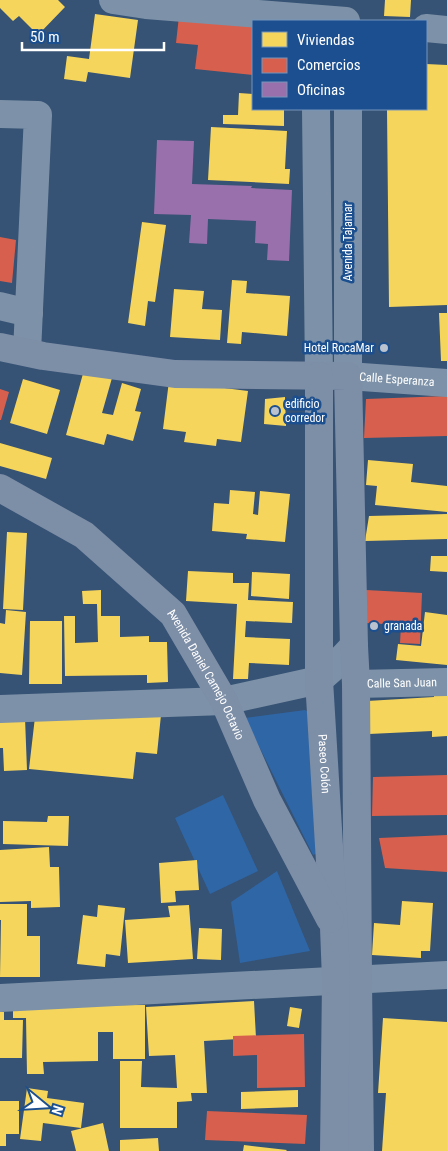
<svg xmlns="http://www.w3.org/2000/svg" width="447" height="1151" font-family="'Roboto Condensed',sans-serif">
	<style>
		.green { fill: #2f66a5 }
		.homes { fill: #f6d55c }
		.shops { fill: #d6604d }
		.offices { fill: #9970ab }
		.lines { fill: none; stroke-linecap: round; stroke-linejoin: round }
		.minor { stroke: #7d92a8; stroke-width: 28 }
		.major { stroke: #7d8ea7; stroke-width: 28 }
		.poi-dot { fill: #b9c2ce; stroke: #1b4f8f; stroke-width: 2 }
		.labels { text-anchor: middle; stroke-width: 5; stroke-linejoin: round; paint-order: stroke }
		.street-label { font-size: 12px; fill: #fff; stroke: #1b4f8f }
		.poi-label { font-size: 12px; fill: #fff; stroke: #1b4f8f; text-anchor: start }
	</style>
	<rect width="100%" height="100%" fill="#365274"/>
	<path class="green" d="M305,710L320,720L321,852L313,855L245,718Z
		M223,795L258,871L210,894L175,818Z
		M277,871L310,951L240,963L231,902Z"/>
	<path class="homes" d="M0,0H58L65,7L38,35L19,16L13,21L0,8Z
		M385,0H411L410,17L384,16Z
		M95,14L138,20L130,78L88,72L86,82L64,79L67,56L89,59Z
		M426,64L447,65V305L389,307L387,109H426Z
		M239,93L253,94V109H284V126L223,124V115H238Z
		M211,127L287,131L285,169H290L289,184L208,180Z
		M142,222L166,225L155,302L148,301L145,326L128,323Z
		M232,280L247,281L246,293L290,296L287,336L242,332L241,344L227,343Z
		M174,289L204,291L202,309L222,310L220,340L170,337Z
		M439,313H447V361H441Z
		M84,370L112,378L102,413L113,415L122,383L141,389L135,411L141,412L133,441L107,434L104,445L66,435Z
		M23,379L60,390L47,434L10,423Z
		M169,381L248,391L241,442L217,439L216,446L184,442L186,432L163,429Z
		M285,397L286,426L264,424L265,399Z
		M0,443L52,458L46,479L0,466Z
		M368,460L413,464L411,482L447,486V512L375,505L377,486L366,485Z
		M230,490L255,492L253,514L258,515L260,491L290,494L285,542L246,539L247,534L212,531L214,503L229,504Z
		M447,514V539L365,541L369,516Z
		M7,532L27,533L23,610L3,609Z
		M431,556H447V572L430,571Z
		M188,571L233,573V583H249L248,600L293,602L292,623L246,621L245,637L290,639L289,665L249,663L248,679H233L237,604L186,601Z
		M252,572L290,574L289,599L251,596Z
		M101,590V616H120V637L149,636V642H167L168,682L147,683V675L65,676L64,616H75V643L98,642L97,604H83L82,591Z
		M6,610L26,612L22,675L0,673V623L5,624Z
		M425,612L447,615V665L396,660L398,644L421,646Z
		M30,621H62V684H29Z
		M447,694V736L432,737V731L369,734L367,701L434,697V695Z
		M161,715L157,754L136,752L133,779L29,769L35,717Z
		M25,718L27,770L4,771L3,748H0V719Z
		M48,816H69L68,846L3,844V821L47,822Z
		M49,847L50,867H59L60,907L31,908V901L0,902V850Z
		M197,860L199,890L175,891L176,902L161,903L159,863Z
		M402,901L433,903L430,951H421V958L372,955L374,923L400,925Z
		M0,904H27V936H40V977H0L1,920H0Z
		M98,905L125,908L120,956L106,954L105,967L77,964L83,915L97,917Z
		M189,905L193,959L128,963L125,920L170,917L168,906Z
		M199,928L222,929L221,960L197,959Z
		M254,1001L256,1038L204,1041L207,1093H191L192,1101L177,1102V1128H120V1061H142L141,1087L177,1088L175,1055L149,1056L146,1007Z
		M145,1005V1059H113V1032H98V1061L43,1062L44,1074H27L26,1018H13V1006Z
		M290,1007L302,1009L299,1028L287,1026Z
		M0,1012H4V1020H23L22,1058H0Z
		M383,1018L447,1022V1151H382L386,1093H378Z
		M27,1088L48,1091L47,1098L84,1103L81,1128L43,1123L41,1141L20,1139Z
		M298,1090V1107L241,1109V1092Z
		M0,1101H19V1134H6V1146H0Z
		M103,1123L109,1151H76L71,1131Z
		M158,1138L159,1151H120V1140Z
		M244,1145L287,1150L286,1151H243Z"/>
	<path class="shops" d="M179,16L253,24V75L195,69L198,45L176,43Z
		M0,237L16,240L12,283L0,281Z
		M0,389L9,392L1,420H0Z
		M447,396V436L364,438L366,399Z
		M366,590L422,593L420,644L400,643L401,625L365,623Z
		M447,775V815L372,816L373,777Z
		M447,835V872L385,868L379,838Z
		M304,1034L305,1087L257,1088V1055L233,1056V1036Z
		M207,1111L307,1115L305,1144L205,1140Z"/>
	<path class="offices" d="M157,140L194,141L192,184L252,186L251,188L292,190L289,261L267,260L268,244L255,243L256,221L208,219L207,244L189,243L191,215L154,214Z"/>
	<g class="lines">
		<g class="minor">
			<path d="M113,0L146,5L346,21"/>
			<path d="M426,28L447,30"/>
			<path d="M316,109L319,376"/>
			<path id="s1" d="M348,109V376L447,383"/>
			<path d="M0,114L38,115L27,352"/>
			<path d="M0,306L29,313"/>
			<path id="s2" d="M356,684L447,682"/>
			<path d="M0,709L224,701L319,680L336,665L354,646"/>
			<path d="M0,998L447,975"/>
		</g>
		<g class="major">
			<path d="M0,347L43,356L175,374L348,376L354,646L356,684L358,979L360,1151"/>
			<path id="s3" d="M319,376V680L334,928L336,980L334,1151"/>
			<path id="s4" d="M0,488L84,535L173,614L224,701L267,800L330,919"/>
		</g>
	</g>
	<g class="poi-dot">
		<circle cx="384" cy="348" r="5"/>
		<circle cx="275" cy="411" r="5"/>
		<circle cx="374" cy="626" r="5"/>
	</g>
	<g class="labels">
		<g class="street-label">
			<text transform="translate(348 242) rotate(-90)" y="4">Avenida Tajamar</text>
			<text dy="4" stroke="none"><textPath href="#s1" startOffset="316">Calle Esperanza</textPath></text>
			<text dy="4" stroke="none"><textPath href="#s4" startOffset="284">Avenida Daniel Camejo Octavio</textPath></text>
			<text dy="4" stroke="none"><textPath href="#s2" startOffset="46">Calle San Juan</textPath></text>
			<text dy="4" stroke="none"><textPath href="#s3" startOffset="388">Paseo Colón</textPath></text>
		</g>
		<g class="poi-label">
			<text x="374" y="352" text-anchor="end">Hotel RocaMar</text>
			<text x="285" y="408">edificio<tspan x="285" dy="14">corredor</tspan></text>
			<text x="384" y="630">granada</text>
		</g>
	</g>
	<rect x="252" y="20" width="175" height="90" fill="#1b4f8f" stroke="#7695bc"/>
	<rect x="262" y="32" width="25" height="15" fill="#f6d55c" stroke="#7695bc"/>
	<text x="297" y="45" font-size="15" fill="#ffffff">Viviendas</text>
	<rect x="262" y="58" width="25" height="15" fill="#d6604d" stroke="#7695bc"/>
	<text x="297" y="70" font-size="15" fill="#ffffff">Comercios</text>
	<rect x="262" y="82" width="25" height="15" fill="#9970ab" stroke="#7695bc"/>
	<text x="297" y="95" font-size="15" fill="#ffffff">Oficinas</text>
	<g transform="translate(45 1106) rotate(108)" stroke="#1b4f8f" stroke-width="4" paint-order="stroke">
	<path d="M0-4L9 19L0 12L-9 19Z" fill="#ffffff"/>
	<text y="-8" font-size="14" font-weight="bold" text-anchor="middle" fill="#ffffff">N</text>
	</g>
	<path d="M22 42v8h142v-8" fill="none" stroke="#ffffff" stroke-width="2.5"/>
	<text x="30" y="42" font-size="15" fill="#ffffff" stroke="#1b4f8f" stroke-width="4" paint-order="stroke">50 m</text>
</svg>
